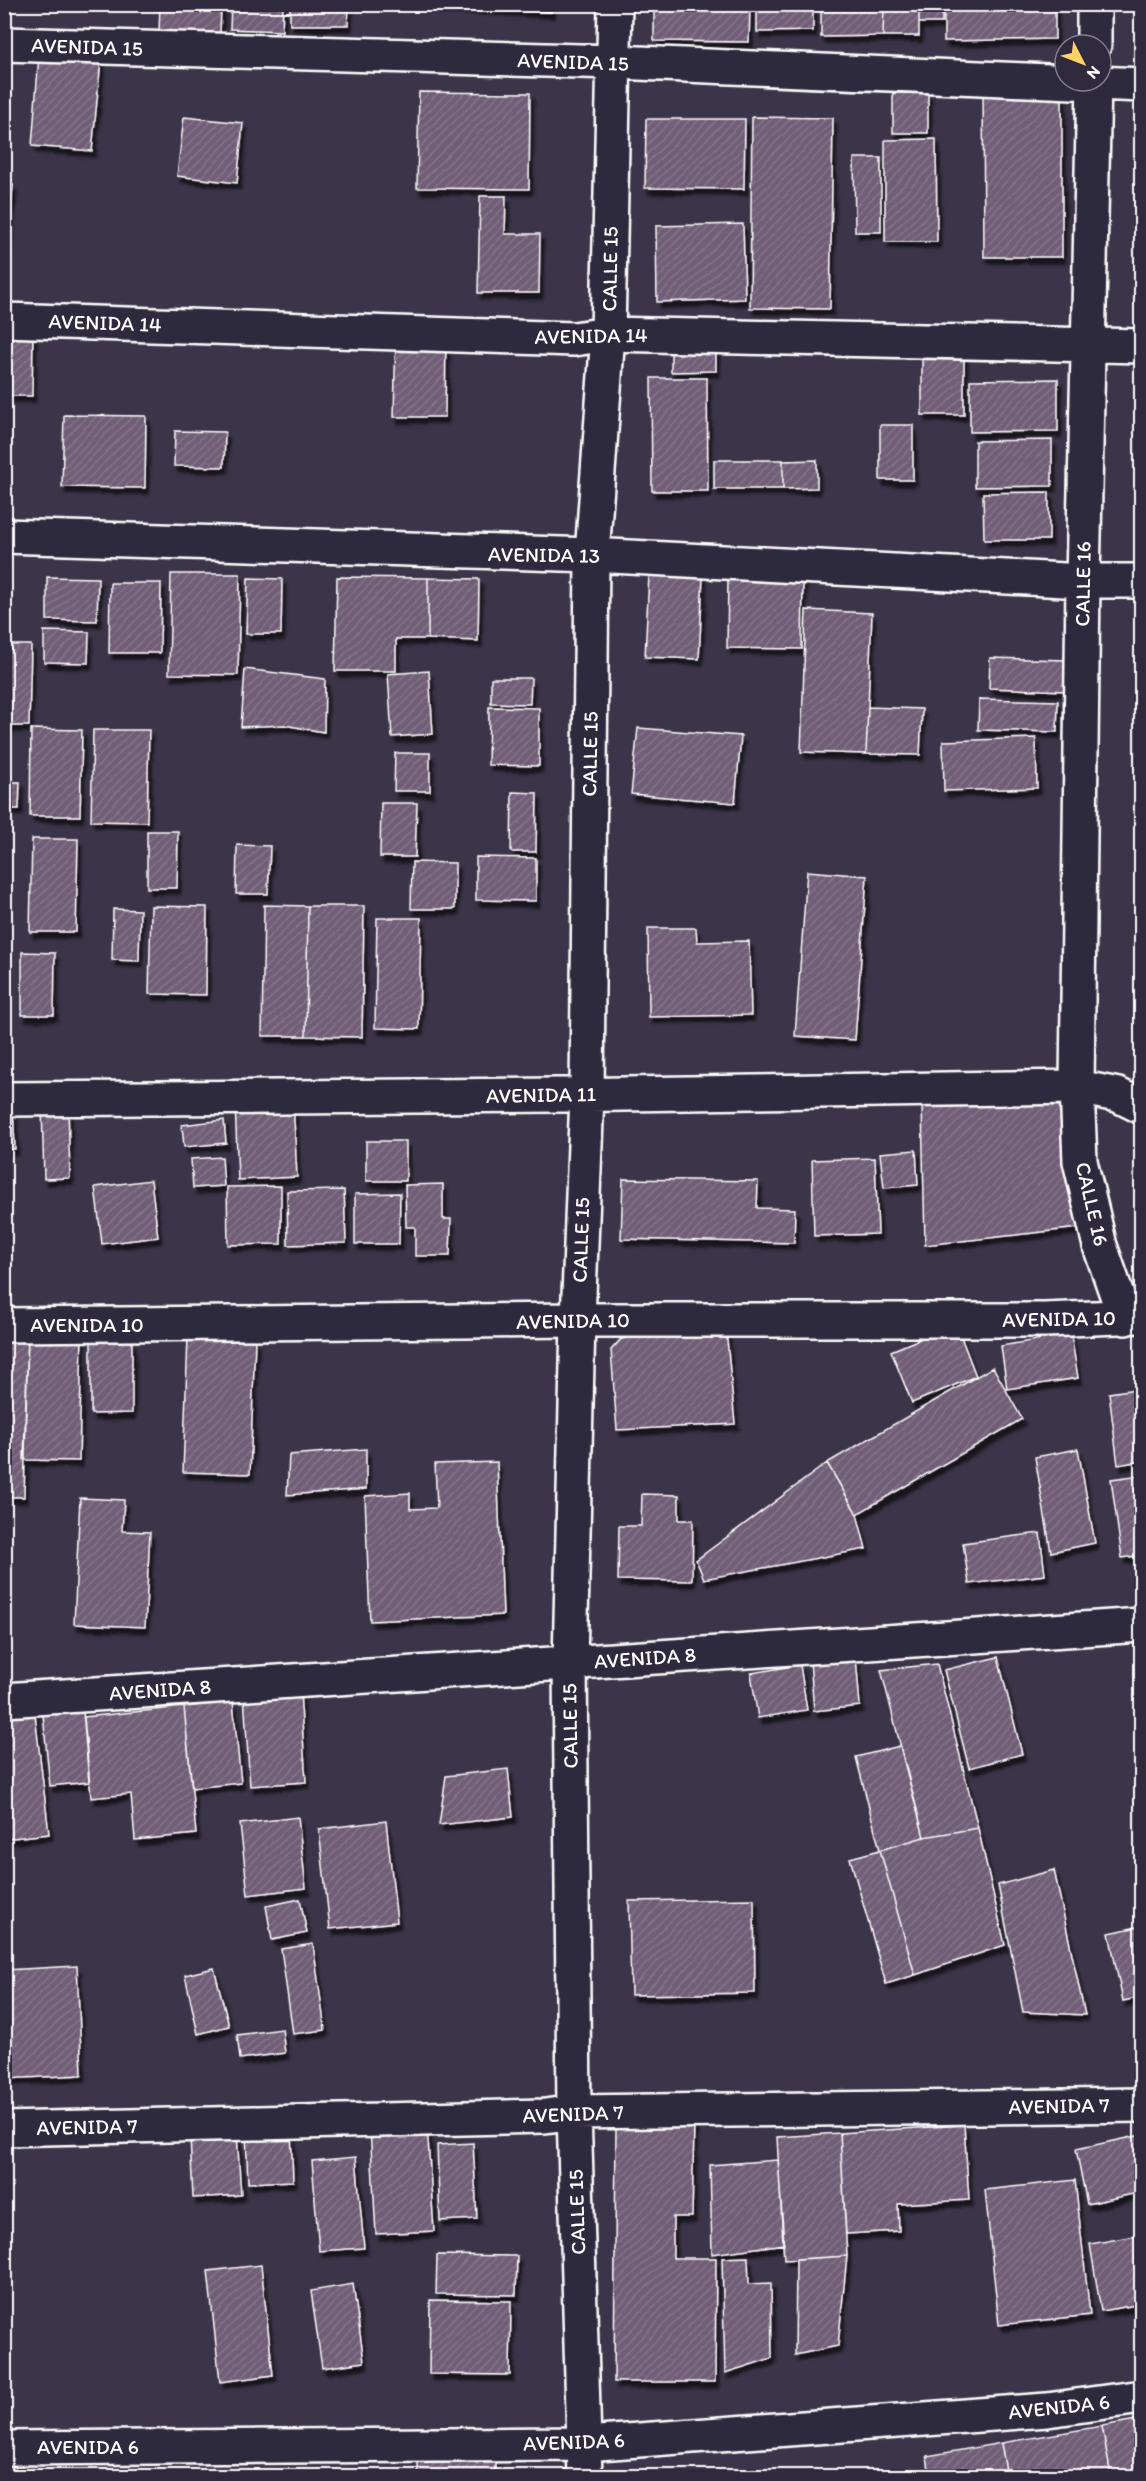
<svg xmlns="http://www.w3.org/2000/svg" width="1146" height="2481" font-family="Itim,sans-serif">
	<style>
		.building { fill: url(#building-hatch); stroke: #fff; stroke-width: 1.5; filter: url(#shadow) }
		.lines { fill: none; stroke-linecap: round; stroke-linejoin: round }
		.minor-casing { stroke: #fff; stroke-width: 38 }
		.minor { stroke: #2f2a3d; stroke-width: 33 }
		.labels { text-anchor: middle; stroke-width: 4.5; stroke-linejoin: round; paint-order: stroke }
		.street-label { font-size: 21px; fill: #fff; stroke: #2f2a3d }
	</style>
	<defs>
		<pattern id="building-hatch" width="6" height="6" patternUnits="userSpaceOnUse" patternTransform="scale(1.5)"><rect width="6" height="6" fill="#705d76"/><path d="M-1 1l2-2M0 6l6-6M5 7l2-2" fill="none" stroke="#85758b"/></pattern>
		<filter id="shadow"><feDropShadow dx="3.5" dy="6" stdDeviation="1.5" flood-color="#0009"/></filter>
	</defs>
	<rect width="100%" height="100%" fill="#3c3448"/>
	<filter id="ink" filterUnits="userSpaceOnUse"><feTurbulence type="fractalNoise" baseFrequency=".0167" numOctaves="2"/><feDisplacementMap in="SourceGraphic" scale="12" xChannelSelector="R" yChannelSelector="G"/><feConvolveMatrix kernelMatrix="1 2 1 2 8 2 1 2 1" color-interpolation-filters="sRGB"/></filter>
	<g filter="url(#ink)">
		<path class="building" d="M160,4H221L220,36L159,33Z
			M231,4H283L282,31L230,29Z
			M290,4H349L348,25H290Z
			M396,4H552L551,12Z
			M654,4H750L749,42L654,41Z
			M757,4H813V31L757,32Z
			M821,4H884L883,36L821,37Z
			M884,4H919V36H883Z
			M919,4H942V23H919Z
			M944,4H1055V39L944,41Z
			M39,55L101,60L92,151L32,146Z
			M1062,83V257H984L983,84Z
			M419,92L530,93L529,189L417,188Z
			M893,93H928V133H893Z
			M184,117L243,123L237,183L177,176Z
			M752,117L833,118L830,309L750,308Z
			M646,119H745L744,189L645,188Z
			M936,139L937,242H885V140Z
			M854,158H881V232H855Z
			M1140,160H1142V216H1139Z
			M4,184L13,185L5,269H4Z
			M480,196H506L505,234H540L539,293H478Z
			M743,224L745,299L657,302L656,226Z
			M396,331H446L445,417H394Z
			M4,333L33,334L32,396H4Z
			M716,345V371L671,372V346Z
			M922,355H964V415H922Z
			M651,378H707L708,491H652Z
			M1058,379V431L970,432V380Z
			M64,415L146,416L145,488L62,487Z
			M880,425H913V480H880Z
			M175,431L225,432L224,467L174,466Z
			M1052,440V486L975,487V441Z
			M714,460H783V489H714Z
			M817,460V488L783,489V461Z
			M1049,492V540H984L983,493Z
			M4,566H7L5,640H4Z
			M171,574H240L238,675L169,674Z
			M649,574L703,576L699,659L645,657Z
			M47,577L98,578L97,621L47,620Z
			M337,577L428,578V639H396V671H335Z
			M248,578L282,579L281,634H246Z
			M428,578L479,579L478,641L428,639Z
			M728,578L803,580L802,649L727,648Z
			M110,583H161L160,653H109Z
			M806,610L872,613L866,754L801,752Z
			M44,631L89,632L88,663L44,662Z
			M4,645H31L29,726H4Z
			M990,658L1067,660L1066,691L989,688Z
			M245,669L325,679L324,732L284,725L241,727Z
			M429,671L433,734L392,737L388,674Z
			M491,678H531L530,704L491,703Z
			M979,699L1058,701L1057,732L978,730Z
			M489,707L539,708V766L488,765Z
			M868,707L922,709L920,755L866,754Z
			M638,728L741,736L735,803L631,794Z
			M31,729L82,730L80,816H30Z
			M93,730H149L147,822L91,821Z
			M1036,738L1037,788L944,791L943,741Z
			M1138,751H1142V789H1140Z
			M395,753H430V791H394Z
			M4,782H20L19,809H4Z
			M512,792L537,793L536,852H511Z
			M381,803H417L415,857H380Z
			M147,831H178L177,888H147Z
			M32,839H78L76,932H30Z
			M237,845L270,846L268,894H236Z
			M476,857L536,858V901L476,900Z
			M412,862L455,863V909H411Z
			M807,871L867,876L855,1040L795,1036Z
			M264,905L308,906L306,1036H262Z
			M151,906L207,907L206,995L149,994Z
			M308,906H364L362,1037L306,1036Z
			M113,909L140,910L139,961L112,960Z
			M377,918H421L419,1029L375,1028Z
			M648,928H696L697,942L749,941L751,1015L649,1017Z
			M22,952L55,953L54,1015H22Z
			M293,1100L297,1177L238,1180L235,1102Z
			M1071,1100L1079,1228L925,1245L922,1105Z
			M4,1106H13L15,1149L4,1150Z
			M68,1106L70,1178L44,1179L42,1107Z
			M224,1120L226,1143L184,1147L182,1125Z
			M366,1141H406V1181H366Z
			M916,1150L918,1185L884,1188L880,1153Z
			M222,1157L224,1186L193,1188L191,1159Z
			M875,1158L878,1234L814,1236L812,1160Z
			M623,1179L758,1181L757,1208L795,1209L794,1243L621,1239Z
			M151,1180L158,1237L102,1244L95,1187Z
			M443,1184V1219H451L450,1256H415V1227H406L405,1185Z
			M281,1186V1244L228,1245L227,1187Z
			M344,1190L346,1243L288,1245L287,1191Z
			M400,1193L399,1244H355V1194Z
			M956,1324L976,1376L912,1403L891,1351Z
			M726,1329L735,1424L617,1430L611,1350L621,1339Z
			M4,1334H28L24,1497H4Z
			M28,1334L82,1335L79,1461L24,1460Z
			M1071,1334L1078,1378L1007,1389L1001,1346Z
			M188,1337L255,1340L250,1474L183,1472Z
			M91,1341H132V1413L91,1414Z
			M993,1367L1022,1419L857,1514L827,1463Z
			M1142,1388V1461L1118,1465L1109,1393Z
			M366,1449V1489L287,1495L289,1455Z
			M1078,1449L1095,1543L1051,1552L1035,1457Z
			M497,1462L503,1615L370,1621L365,1496L410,1493V1509L437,1508L435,1464Z
			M827,1463L857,1514L866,1549L704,1579L696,1560Z
			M1142,1475V1555L1122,1558L1111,1479Z
			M642,1494L679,1495V1520H693L692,1581L618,1580L619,1526H641Z
			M80,1498L124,1500L122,1531L150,1532L145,1627L74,1624Z
			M1040,1533L1045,1575L969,1584L963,1543Z
			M856,1657L860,1706L814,1711L810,1661Z
			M998,1657L1022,1754L969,1768L944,1670Z
			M937,1664L978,1828L924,1837L881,1670Z
			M800,1665L807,1710L758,1718L751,1673Z
			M300,1692L306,1782L250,1786L244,1696Z
			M82,1699L89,1782L50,1786L42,1704Z
			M233,1702L241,1783L192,1788L184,1707Z
			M34,1706L49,1834L4,1839V1710Z
			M184,1707L196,1834L135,1840L131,1794L91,1798L84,1717Z
			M900,1746L924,1837L880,1850L856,1757Z
			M508,1769L513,1817L439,1825L446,1776Z
			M298,1817L306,1888L248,1895L240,1824Z
			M386,1821L397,1922L330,1929L319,1829Z
			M978,1828L1005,1945L915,1975L880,1850L924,1837Z
			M880,1850L915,1975L886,1984L850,1858Z
			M1054,1870L1085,2015L1023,2012L998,1885Z
			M300,1899L307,1933L272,1940L266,1906Z
			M754,1899L755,1993L631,1995L629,1901Z
			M1142,1926V1997L1123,2001L1109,1933Z
			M313,1944L325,2030L293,2034L281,1949Z
			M77,1966L82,2075L4,2079V1970Z
			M214,1968L229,2026L198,2034L185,1975Z
			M282,2029L285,2053L240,2059L237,2035Z
			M427,2124L434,2231L376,2234L370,2128Z
			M616,2124H694L692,2217H673V2258H716L715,2382H614Z
			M964,2125L969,2200L898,2204L899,2231L846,2234L840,2133Z
			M291,2131L293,2181L248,2183L246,2133Z
			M840,2133L847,2256L784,2260L777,2137Z
			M237,2134L241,2195L193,2198L190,2137Z
			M1142,2135V2192L1087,2204L1076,2149Z
			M473,2143L477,2219L440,2221L437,2145Z
			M356,2157L364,2248L319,2251L312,2161Z
			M778,2160L784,2244L712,2254L710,2165Z
			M1075,2180L1090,2315L999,2325L985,2190Z
			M1142,2235V2304L1101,2311L1090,2244Z
			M437,2255L517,2256L516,2295L436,2294Z
			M847,2256L838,2346L795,2355L796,2259Z
			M748,2257L749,2284L771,2283L772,2358L725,2373L722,2258Z
			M261,2265L273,2375L220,2382L208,2271Z
			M353,2284L364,2362L322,2368L311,2291Z
			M430,2300L511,2301L510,2375L429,2374Z
			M1142,2419V2476H1111L1102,2426Z
			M1102,2426L1111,2476H1007L1001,2443Z
			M1001,2443L1007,2476H930L927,2456Z
			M495,2460V2476H418V2462Z"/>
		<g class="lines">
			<defs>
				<path id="minor" d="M4,44L615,62L1142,85
					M1094,45V4
					M1094,81L1083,581L1077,1087L1080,1161L1100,1246L1125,1318
					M4,320L574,339L608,334L1142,346
					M4,536L592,555L1083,581H1142
					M4,1099L559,1095L1077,1087L1118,1095L1142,1107
					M4,1325L578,1320H1045L1142,1316
					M4,1700L1142,1625
					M4,2129L545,2116L574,2112L1142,2105
					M4,2448L585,2444L1047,2410L1142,2397
					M585,2476L574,2112L570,1663L578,1320L587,1095L592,555L608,334L615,4"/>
			</defs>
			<use href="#minor" class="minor-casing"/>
			<use href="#minor" class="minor"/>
		</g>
	</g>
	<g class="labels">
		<g class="street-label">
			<text transform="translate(87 47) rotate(2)" y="7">AVENIDA 15</text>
			<text transform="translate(573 62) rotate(2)" y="7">AVENIDA 15</text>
			<text transform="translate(610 269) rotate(-89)" y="7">CALLE 15</text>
			<text transform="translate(105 323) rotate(2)" y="7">AVENIDA 14</text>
			<text transform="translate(591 336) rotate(-1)" y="7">AVENIDA 14</text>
			<text transform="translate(544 555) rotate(1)" y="7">AVENIDA 13</text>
			<text transform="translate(1083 584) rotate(-89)" y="7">CALLE 16</text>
			<text transform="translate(590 754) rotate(-89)" y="7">CALLE 15</text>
			<text transform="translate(541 1095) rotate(-1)" y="7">AVENIDA 11</text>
			<text transform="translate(1092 1204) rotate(77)" y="7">CALLE 16</text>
			<text transform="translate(581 1240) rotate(-88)" y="7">CALLE 15</text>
			<text transform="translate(1059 1319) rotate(-1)" y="7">AVENIDA 10</text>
			<text transform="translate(573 1321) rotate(-1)" y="7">AVENIDA 10</text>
			<text x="87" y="1332">AVENIDA 10</text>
			<text transform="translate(645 1658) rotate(-4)" y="7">AVENIDA 8</text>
			<text transform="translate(160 1690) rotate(-4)" y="7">AVENIDA 8</text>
			<text transform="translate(570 1726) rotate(-91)" y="7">CALLE 15</text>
			<text transform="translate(1059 2106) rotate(-1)" y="7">AVENIDA 7</text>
			<text transform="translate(573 2114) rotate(-2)" y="7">AVENIDA 7</text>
			<text transform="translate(87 2127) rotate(-1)" y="7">AVENIDA 7</text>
			<text transform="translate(577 2212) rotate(-92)" y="7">CALLE 15</text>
			<text transform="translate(1059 2407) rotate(-6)" y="7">AVENIDA 6</text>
			<text transform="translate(574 2442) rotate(-2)" y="7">AVENIDA 6</text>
			<text x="88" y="2454">AVENIDA 6</text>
		</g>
	</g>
	<rect width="1146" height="2481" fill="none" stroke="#2f2a3d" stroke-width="24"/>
	<rect x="12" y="12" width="1122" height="2457" fill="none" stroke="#fff" stroke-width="2" filter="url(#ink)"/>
	<g transform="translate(1083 63) rotate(132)"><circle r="28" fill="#2f2a3d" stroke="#827f8b" stroke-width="1.5"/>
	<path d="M0-4.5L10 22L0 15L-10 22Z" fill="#ffd166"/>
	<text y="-9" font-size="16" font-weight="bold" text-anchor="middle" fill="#ffffff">N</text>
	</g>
</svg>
